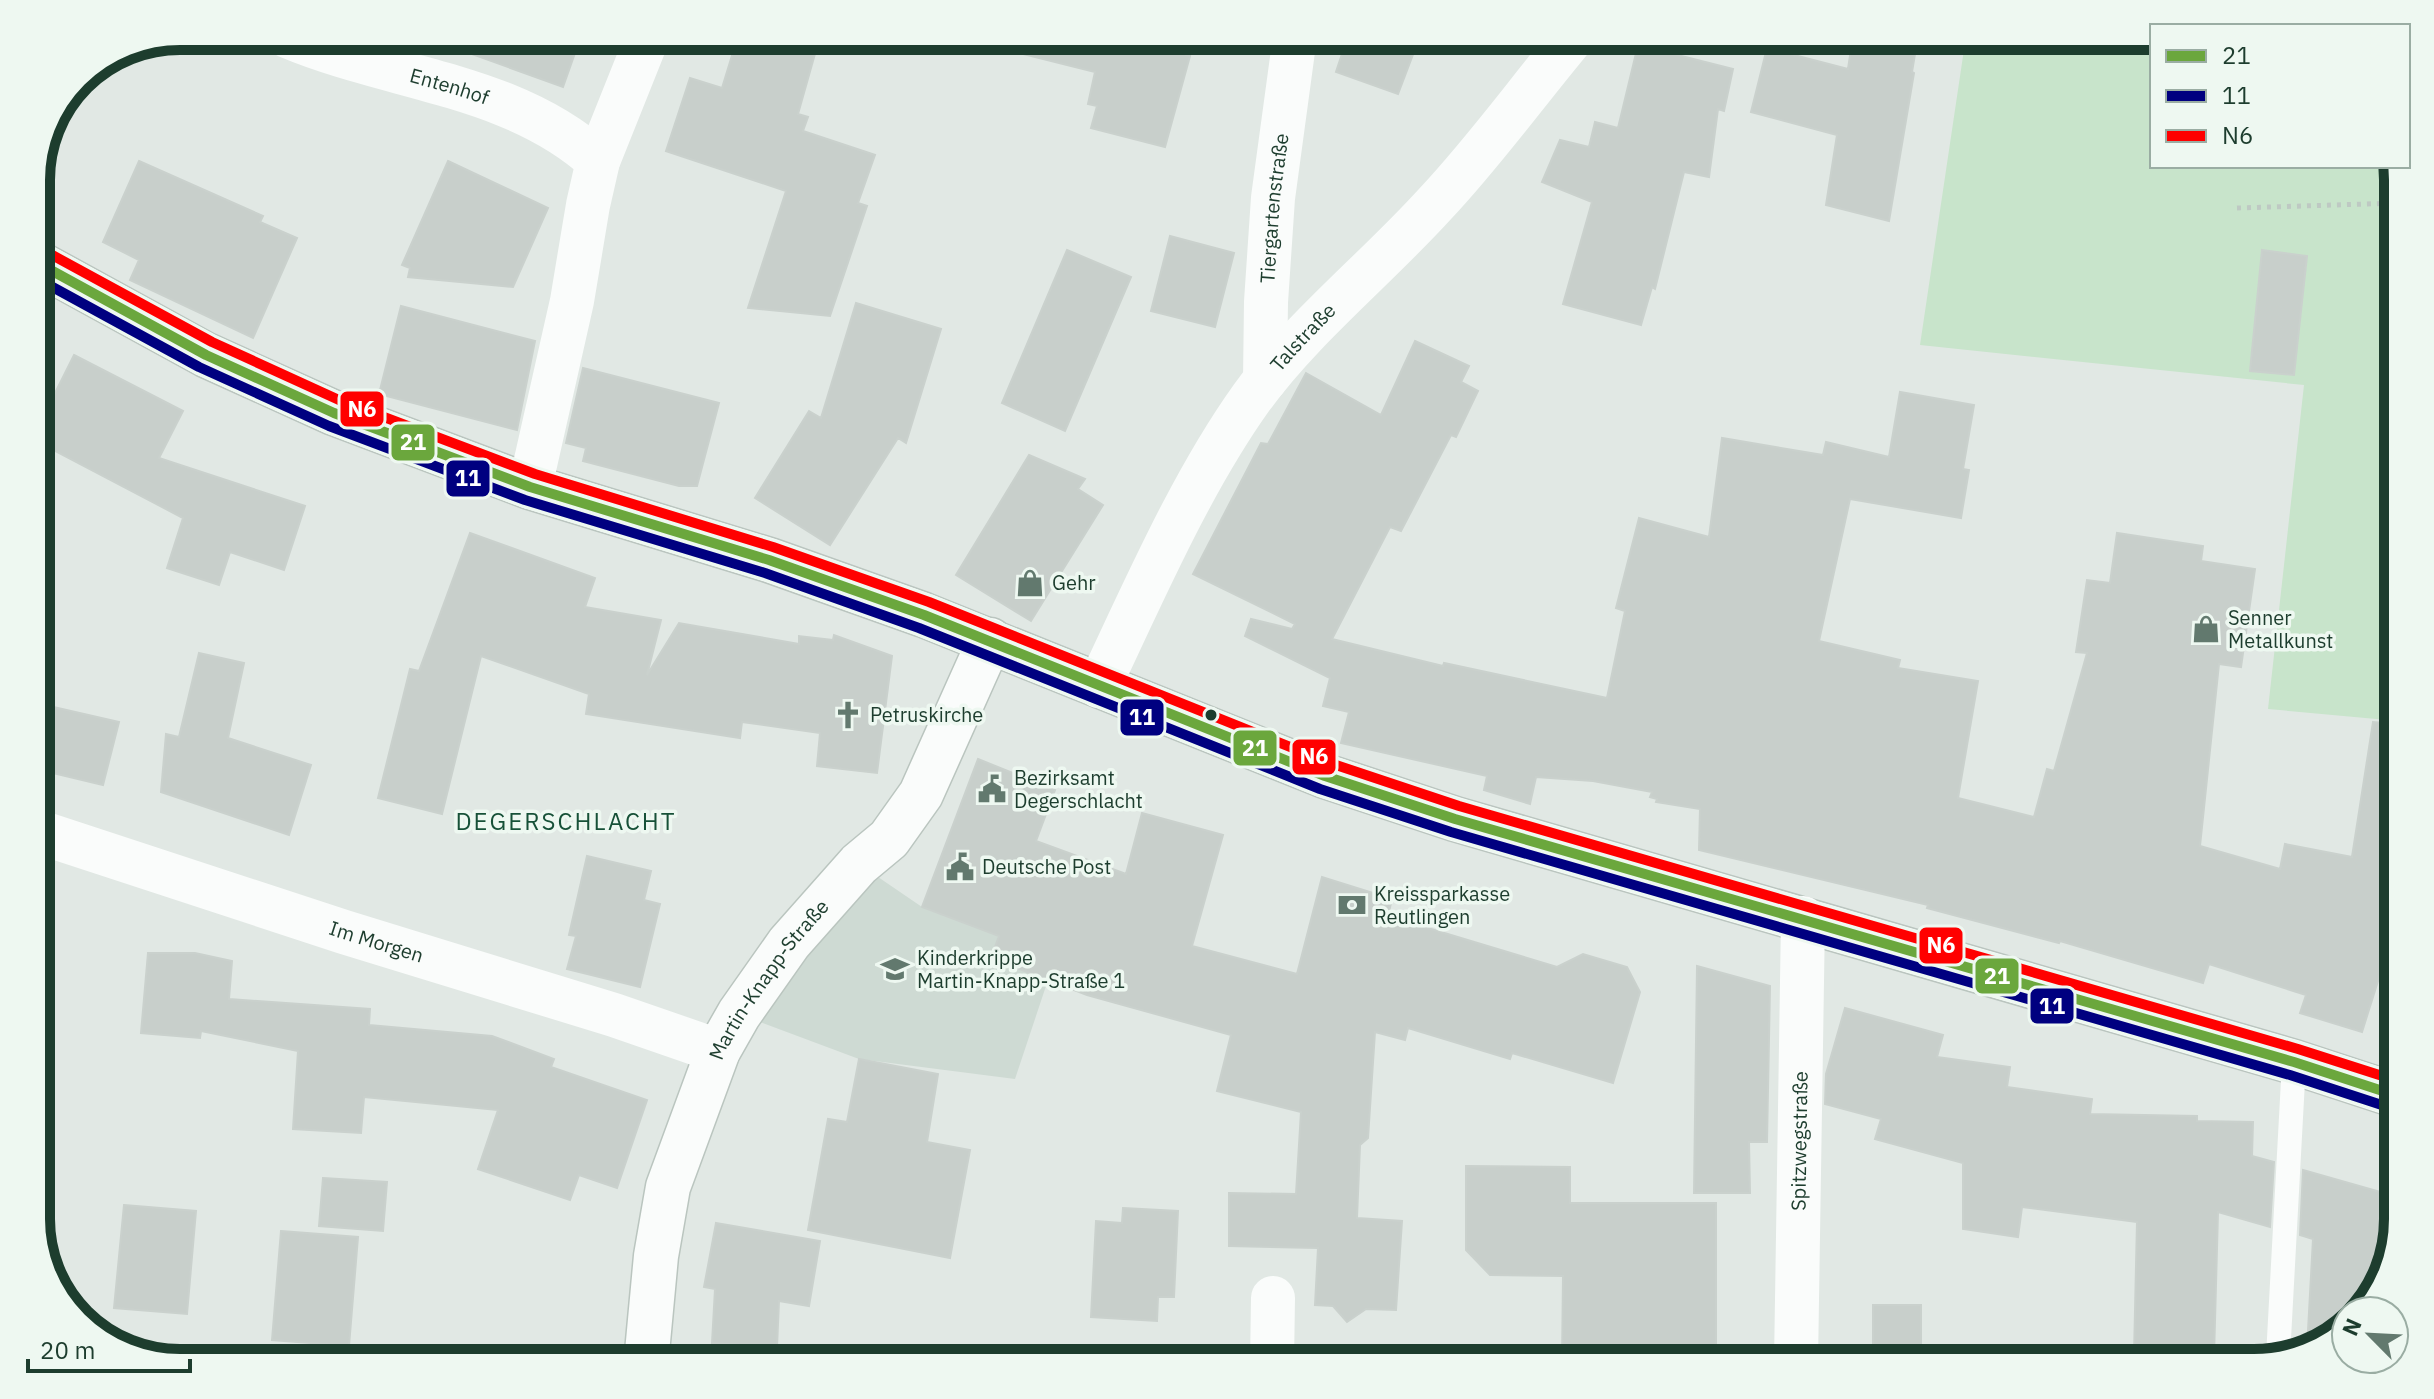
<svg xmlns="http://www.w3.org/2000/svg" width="2434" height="1399" font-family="'IBM Plex Sans',sans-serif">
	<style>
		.built { fill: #cedad3 }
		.green { fill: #c8e4cb }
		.building { fill: #c8cfcb; stroke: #cad1cd; stroke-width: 2 }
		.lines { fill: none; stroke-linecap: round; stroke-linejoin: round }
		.secondary-casing { stroke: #bac5bf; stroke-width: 47 }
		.path { stroke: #bec9c3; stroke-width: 5; stroke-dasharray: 4 6; stroke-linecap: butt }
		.lane { stroke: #fafcfb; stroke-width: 24 }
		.street { stroke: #fafcfb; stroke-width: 44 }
		.secondary { stroke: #fafcfb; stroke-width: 44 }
		.bus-1-casing { stroke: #eef8f1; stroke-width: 16 }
		.bus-2-casing { stroke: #eef8f1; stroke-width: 16 }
		.bus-3-casing { stroke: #eef8f1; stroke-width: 16 }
		.bus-1 { stroke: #6ba73d; stroke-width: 10 }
		.bus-2 { stroke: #000080; stroke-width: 10 }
		.bus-3 { stroke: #f00; stroke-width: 10 }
		.bus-dot { fill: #1d3d2e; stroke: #eef8f1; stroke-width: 3 }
		.labels { text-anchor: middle; stroke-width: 7; stroke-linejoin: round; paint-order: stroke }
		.street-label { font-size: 20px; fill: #1d3d2e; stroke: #eef8f1 }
		.poi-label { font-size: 20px; fill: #1d3d2e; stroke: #eef8f1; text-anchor: start }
		.quarter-label { font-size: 24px; letter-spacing: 2px; fill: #175138; stroke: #eef8f1 }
		.rim { fill: none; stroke: #1d3d2e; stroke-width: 10 }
		.line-badge { stroke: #eef8f1; stroke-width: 3 }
		.badge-label { font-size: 22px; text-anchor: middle; font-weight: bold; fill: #fff }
	</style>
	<rect width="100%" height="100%" fill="#e1e8e4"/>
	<path class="built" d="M859,864L922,907L999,936L992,958L1048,980L1015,1079L859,1059L739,1014Z"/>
	<path class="green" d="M1966,36H2152V166H2396L2398,721L2268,709L2304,385L1920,345Z"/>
	<path class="building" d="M437,36H581L563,87L436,41Z
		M738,36H820L798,114L808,117L803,131L875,155L858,203L867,206L830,316L748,308L786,191L666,151L690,78L722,88Z
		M1017,36H1191L1186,55L1190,56L1165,147L1091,128L1097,106L1088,104L1095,72L1015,52Z
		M1348,36H1420L1398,94L1336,72Z
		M1853,36H1918L1912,72L1914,73L1889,221L1826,205L1837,135L1751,112L1767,48L1848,69Z
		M1638,45L1733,69L1724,111L1718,109L1709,177L1684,172L1655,289L1652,287L1641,325L1563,304L1592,202L1542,182L1560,140L1589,147L1595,122L1618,128Z
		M139,161L263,216L260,222L297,238L253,338L130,280L139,260L103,242Z
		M448,161L548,208L513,287L408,277L410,268L402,265Z
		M1170,236L1234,253L1215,327L1151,311Z
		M1067,250L1131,277L1065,431L1002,403Z
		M2262,250L2307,256L2294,375L2250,371Z
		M856,303L941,329L906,443L898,438L830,545L755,498L809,411L821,418Z
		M401,306L535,341L517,430L379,394Z
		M1415,341L1469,366L1461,382L1478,391L1456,437L1451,435L1401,531L1390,527L1332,639L1443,666L1444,663L1607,698L1625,611L1616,608L1639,518L1709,537L1722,438L1823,455L1826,442L1889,457L1900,392L1974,405L1963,469L1969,470L1961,518L1850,499L1819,641L1900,660L1898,668L1978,681L1958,798L2034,817L2047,769L2054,771L2087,653L2076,652L2087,580L2110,583L2117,533L2203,546L2201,561L2255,569L2241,667L2219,664L2200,846L2280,869L2285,844L2352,857L2373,722L2398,724V917L2362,1032L2300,1013L2306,995L2209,964L2203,983L2060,941L2059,943L1927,908L1928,905L1699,850L1700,809L1656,802L1657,799L1650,797L1652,792L1593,781L1536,777L1530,804L1484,790L1487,776L1341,743L1349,712L1323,706L1330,678L1245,636L1251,619L1292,629L1295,624L1193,574L1261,443L1268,444L1306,373L1381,415Z
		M74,355L183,411L159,458L305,506L284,570L230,552L219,585L167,568L183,518L36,441V431Z
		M583,368L719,403L697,486H679L583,461L586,448L566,443Z
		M1029,455L1085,479L1078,489L1103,505L1031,621L956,575Z
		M470,533L595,578L585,607L661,620L647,675L679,623L799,644V636L833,640L834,635L892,656L877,773L817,766L820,733L742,722L740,738L586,714L589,694L481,656L442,814L378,798L410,669L419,671Z
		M199,653L244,663L228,738L311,765L289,835L161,792L166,734L179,737Z
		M36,703L119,722L103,785L36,769Z
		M978,759L1055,790L1036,841L1126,874L1142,813L1223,835L1192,946L1297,974L1322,877L1392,899L1388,916L1557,967L1583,954L1627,967L1640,992L1613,1083L1512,1053L1510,1059L1408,1028L1405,1040L1375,1032L1368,1138L1360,1145L1357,1218L1402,1221L1396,1310L1366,1309L1347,1322L1333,1306L1315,1305L1318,1248L1229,1246V1193L1296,1194L1301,1112L1217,1091L1231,1035L1087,995L991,958L999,936L922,907Z
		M587,856L651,871L644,900L660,904L640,987L567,969L576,936L569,935Z
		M148,953H195L232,961L229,999L370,1009L369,1025L492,1036L554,1059L551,1067L647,1100L617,1188L579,1175L570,1200L478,1169L498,1110L364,1097L361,1133L293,1129L298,1051L201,1031L200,1038L141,1033Z
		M1697,966L1770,986L1767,1142H1749L1750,1193H1694Z
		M1845,1008L1943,1035L1937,1057L2010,1067L2007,1087L2092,1099L2090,1114L2197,1116V1121L2253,1122L2252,1156L2274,1162L2270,1227L2218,1212L2214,1357L2134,1355L2137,1222L2022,1207L2018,1237L1963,1229V1163L1875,1139L1881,1119L1825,1104L1826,1074Z
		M859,1059L938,1074L927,1142L970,1150L950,1258L808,1230L828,1119L847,1122Z
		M1466,1166L1570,1167V1203H1716V1363H1562L1563,1276L1490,1275L1466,1250Z
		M2303,1170L2398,1197L2396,1222L2357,1311H2346V1324L2326,1343L2307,1349L2313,1239L2300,1235Z
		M323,1178L387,1182L383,1231L319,1226Z
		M124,1205L196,1211L187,1314L114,1308Z
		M1123,1208L1178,1211L1174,1297H1158L1157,1321L1091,1317L1096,1221L1122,1223Z
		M716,1223L820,1241L809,1306L779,1301L777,1347L712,1343L715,1289L704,1287Z
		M281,1231L358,1237L349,1346L272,1340Z
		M1873,1305H1921V1363H1873Z"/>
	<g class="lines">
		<defs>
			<g id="secondary">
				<path d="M36,262L206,355L334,413L530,487L769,560L924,615L1325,776L1455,819L2294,1062L2398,1096"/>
				<path id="s6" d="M646,1363L656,1256L668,1187L718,1051L739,1014L789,943L859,864L889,839L921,794L990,640"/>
			</g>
		</defs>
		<use href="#secondary" class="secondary-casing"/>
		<path class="path" d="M2237,208L2398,203"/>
		<path class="lane" d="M2278,1357L2294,1062"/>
		<g class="street">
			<path id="s1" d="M287,36C391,80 512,83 598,161"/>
			<path id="s2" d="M1265,380L1266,302L1273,198L1295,36"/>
			<path d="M530,487L572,301L588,205L598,161L648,36"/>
			<path id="s3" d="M1099,686C1144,591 1191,482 1252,397C1304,326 1376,269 1435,204C1485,151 1527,92 1574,36"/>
			<path id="s4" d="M36,831L344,932L614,1015L718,1051"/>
			<path d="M1272,1363L1273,1298"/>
			<path id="s5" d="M1796,1363L1803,918"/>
		</g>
		<use href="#secondary" class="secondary"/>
		<defs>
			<path id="bus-1" d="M36,262L206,355L334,413L530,487L769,560L924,615L1325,776L1455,819L2294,1062L2398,1096"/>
			<path id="bus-2" d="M36,278L199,367L329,426L525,500L765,573L919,628L1320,789L1451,832L2290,1075L2394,1109"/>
			<path id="bus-3" d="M43,250L212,342L339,400L535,474L773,547L929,602L1330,763L1459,806L2298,1049L2398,1081"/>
		</defs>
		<use href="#bus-1" class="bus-1-casing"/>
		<use href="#bus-2" class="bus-2-casing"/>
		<use href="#bus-3" class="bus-3-casing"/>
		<use href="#bus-1" class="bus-1"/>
		<use href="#bus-2" class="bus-2"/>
		<use href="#bus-3" class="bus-3"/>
	</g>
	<defs>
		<symbol id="shop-bare" viewBox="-9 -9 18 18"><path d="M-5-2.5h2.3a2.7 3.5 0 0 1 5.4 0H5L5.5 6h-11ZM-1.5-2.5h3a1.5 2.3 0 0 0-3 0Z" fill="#62796e" stroke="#eef8f1" stroke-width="2.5" paint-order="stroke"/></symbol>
		<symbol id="church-bare" viewBox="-9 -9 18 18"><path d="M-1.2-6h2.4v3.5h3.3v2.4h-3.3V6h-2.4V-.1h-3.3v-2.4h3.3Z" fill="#62796e" stroke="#eef8f1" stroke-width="2.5" paint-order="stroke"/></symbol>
		<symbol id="civic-bare" viewBox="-9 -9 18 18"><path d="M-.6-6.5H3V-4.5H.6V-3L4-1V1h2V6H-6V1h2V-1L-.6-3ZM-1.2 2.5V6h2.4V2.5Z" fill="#62796e" stroke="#eef8f1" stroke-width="2.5" paint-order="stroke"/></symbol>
		<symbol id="bank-bare" viewBox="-9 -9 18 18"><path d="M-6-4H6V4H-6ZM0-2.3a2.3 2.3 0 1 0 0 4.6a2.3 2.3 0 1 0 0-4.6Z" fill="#62796e" stroke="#eef8f1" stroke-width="2.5" paint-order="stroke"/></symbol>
		<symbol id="school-bare" viewBox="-9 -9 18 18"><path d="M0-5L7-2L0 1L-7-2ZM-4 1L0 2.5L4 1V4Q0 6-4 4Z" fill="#62796e" stroke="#eef8f1" stroke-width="2.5" paint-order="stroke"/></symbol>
	</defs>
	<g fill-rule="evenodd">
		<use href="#shop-bare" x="1010" y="563" width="40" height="40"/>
		<use href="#shop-bare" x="2186" y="609" width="40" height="40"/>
		<use href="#church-bare" x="828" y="695" width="40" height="40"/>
		<use href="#civic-bare" x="972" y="769" width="40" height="40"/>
		<use href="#civic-bare" x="940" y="847" width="40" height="40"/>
		<use href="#bank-bare" x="1332" y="885" width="40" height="40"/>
		<use href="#school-bare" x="875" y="949" width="40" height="40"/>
	</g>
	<circle class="bus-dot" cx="1211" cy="715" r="7"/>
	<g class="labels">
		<g class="street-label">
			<text dy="7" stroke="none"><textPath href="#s1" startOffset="170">Entenhof</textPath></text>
			<text dy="7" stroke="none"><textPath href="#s2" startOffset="172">Tiergartenstraße</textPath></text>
			<text dy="7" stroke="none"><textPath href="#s3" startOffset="406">Talstraße</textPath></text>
			<text dy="7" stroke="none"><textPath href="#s4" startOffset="358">Im Morgen</textPath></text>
			<text dy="7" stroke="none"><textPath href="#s6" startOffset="410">Martin-Knapp-Straße</textPath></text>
			<text dy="7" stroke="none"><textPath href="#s5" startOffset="222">Spitzwegstraße</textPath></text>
		</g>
		<g class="poi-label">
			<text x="1052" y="590">Gehr</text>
			<text x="2228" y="625">Senner<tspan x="2228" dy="23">Metallkunst</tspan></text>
			<text x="870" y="722">Petruskirche</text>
			<text x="1014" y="785">Bezirksamt<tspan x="1014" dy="23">Degerschlacht</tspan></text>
			<text x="982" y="874">Deutsche Post</text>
			<text x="1374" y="901">Kreissparkasse<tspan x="1374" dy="23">Reutlingen</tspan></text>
			<text x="917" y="965">Kinderkrippe<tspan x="917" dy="23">Martin-Knapp-Straße 1</tspan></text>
		</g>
		<g class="quarter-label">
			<text x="566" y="830">DEGERSCHLACHT</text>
		</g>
	</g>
	<path d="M0 0H2434V1399H0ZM180 50H2254A130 130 0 0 1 2384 180V1219A130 130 0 0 1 2254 1349H180A130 130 0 0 1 50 1219V180A130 130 0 0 1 180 50Z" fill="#eef8f1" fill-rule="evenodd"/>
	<path class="rim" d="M180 50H2254A130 130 0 0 1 2384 180V1219A130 130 0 0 1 2254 1349H180A130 130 0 0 1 50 1219V180A130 130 0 0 1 180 50Z"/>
	<g class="line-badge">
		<rect x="339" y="390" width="46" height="38" rx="8" fill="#f00"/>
		<rect x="390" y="423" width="46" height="39" rx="8" fill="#6ba73d"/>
		<rect x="445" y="459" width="46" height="39" rx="8" fill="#000080"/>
		<rect x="1119" y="698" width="46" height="39" rx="8" fill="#000080"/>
		<rect x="1232" y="729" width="46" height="38" rx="8" fill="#6ba73d"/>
		<rect x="1291" y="738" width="46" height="38" rx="8" fill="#f00"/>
		<rect x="1918" y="926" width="46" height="39" rx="8" fill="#f00"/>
		<rect x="1974" y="957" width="46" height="38" rx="8" fill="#6ba73d"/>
		<rect x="2029" y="987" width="46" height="38" rx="8" fill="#000080"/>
	</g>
	<g class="badge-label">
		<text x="362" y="417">N6</text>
		<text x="413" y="450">21</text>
		<text x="468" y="486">11</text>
		<text x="1142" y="725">11</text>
		<text x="1255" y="756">21</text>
		<text x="1314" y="764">N6</text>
		<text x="1941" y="953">N6</text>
		<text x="1997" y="984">21</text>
		<text x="2052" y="1014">11</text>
	</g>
	<rect x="2150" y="24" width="260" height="144" fill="#eef8f1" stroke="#9aada3" stroke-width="2"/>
	<rect x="2166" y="50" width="40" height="12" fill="#6ba73d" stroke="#9aada3" stroke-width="2"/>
	<text x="2222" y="64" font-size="24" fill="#1d3d2e">21</text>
	<rect x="2166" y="90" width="40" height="12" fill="#000080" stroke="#9aada3" stroke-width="2"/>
	<text x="2222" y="104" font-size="24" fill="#1d3d2e">11</text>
	<rect x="2166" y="130" width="40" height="12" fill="#ff0000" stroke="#9aada3" stroke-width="2"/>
	<text x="2222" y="144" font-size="24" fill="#1d3d2e">N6</text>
	<g transform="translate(2370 1335) rotate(294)"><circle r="38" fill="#eef8f1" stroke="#9aada3" stroke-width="2"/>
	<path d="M0-6L14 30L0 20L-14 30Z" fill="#62796e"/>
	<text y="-12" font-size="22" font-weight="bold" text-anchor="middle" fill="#1d3d2e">N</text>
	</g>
	<path d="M28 1359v12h162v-12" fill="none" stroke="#1d3d2e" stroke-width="4"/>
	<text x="40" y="1359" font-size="24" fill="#1d3d2e" stroke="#eef8f1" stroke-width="6" paint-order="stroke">20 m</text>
</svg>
